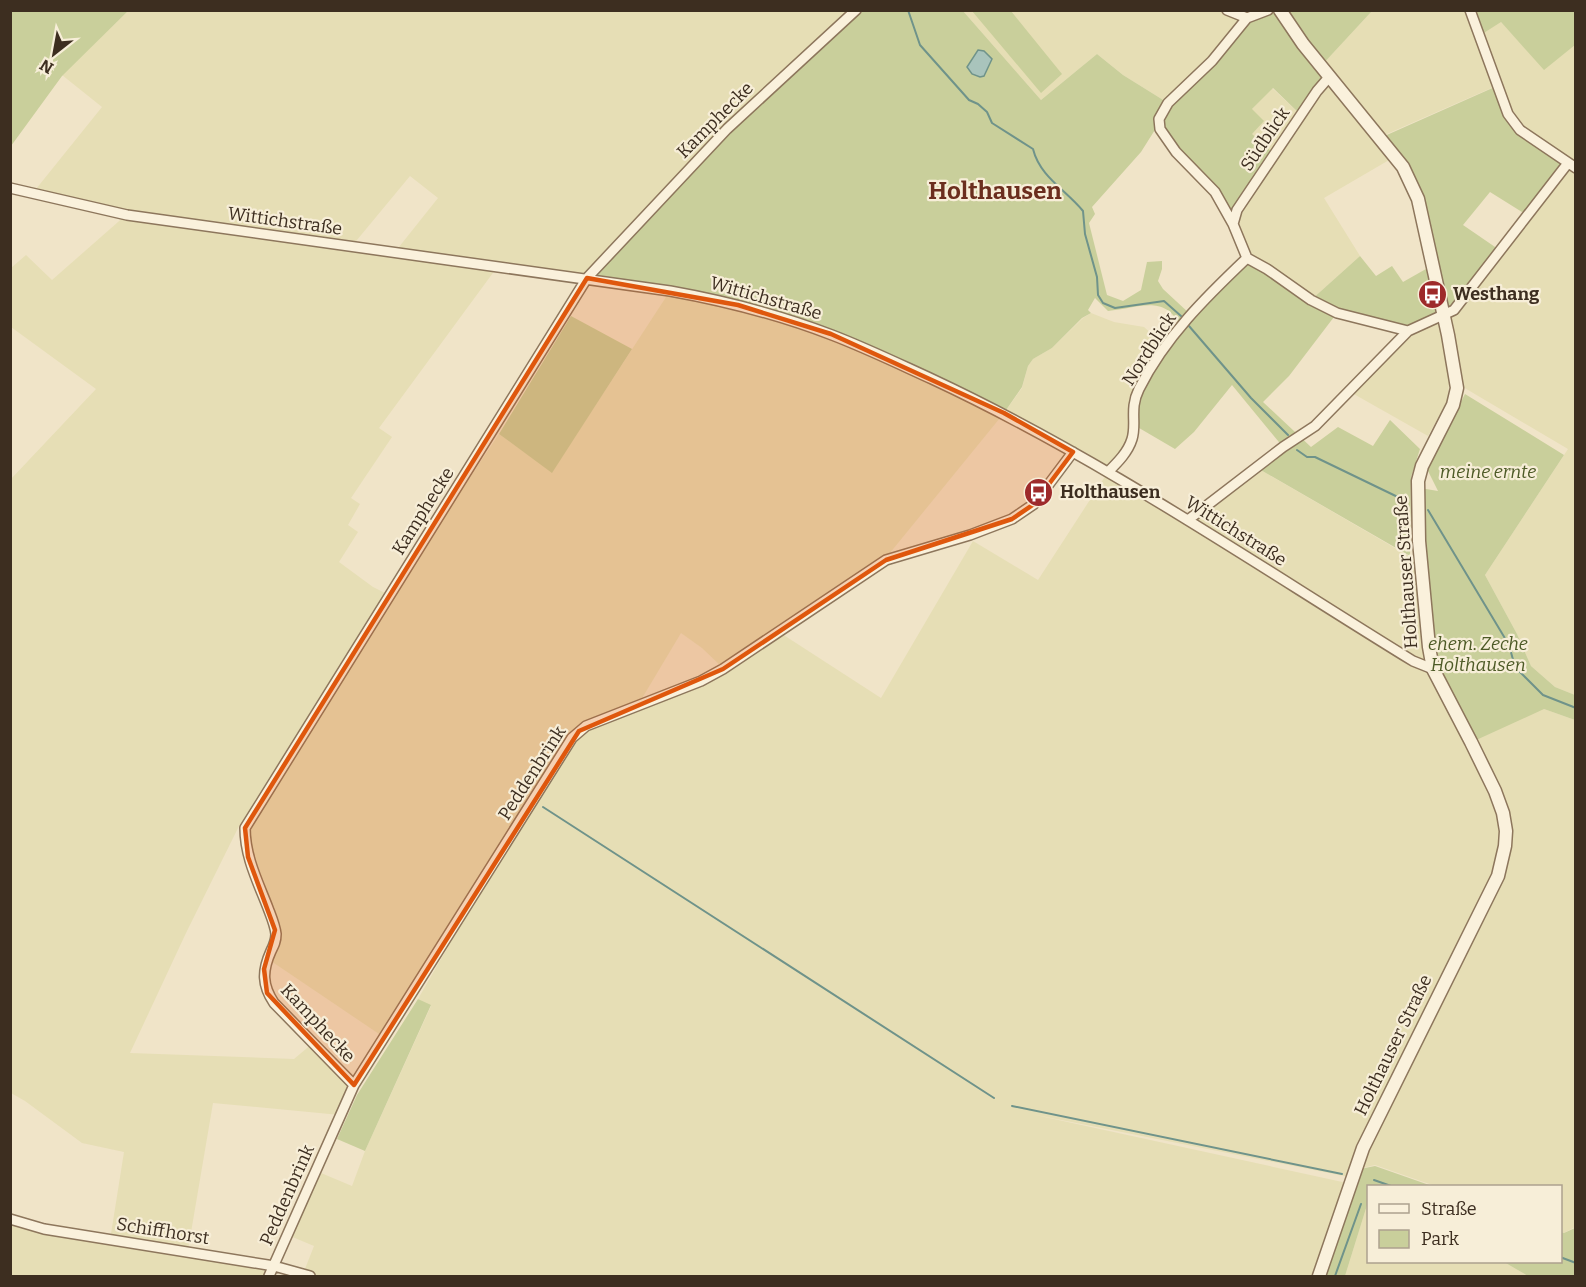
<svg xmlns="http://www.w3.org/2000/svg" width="1586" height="1287" font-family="Bitter,serif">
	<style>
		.farmland { fill: #e6deb5; fill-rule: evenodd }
		.green { fill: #c9cf9b }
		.water { fill: #a9c4bc; stroke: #6f938a; stroke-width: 1.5 }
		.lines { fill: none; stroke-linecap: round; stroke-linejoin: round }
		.stream { stroke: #6f938a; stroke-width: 2 }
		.minor-casing { stroke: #8d765c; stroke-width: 12 }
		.tertiary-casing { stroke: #8d765c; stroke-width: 15 }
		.minor { stroke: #faf1dc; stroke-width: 9 }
		.tertiary { stroke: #faf1dc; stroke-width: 12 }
		.marked { fill: #df570d; fill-opacity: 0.2; stroke: #df570d; stroke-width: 4.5; stroke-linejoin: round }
		.labels { text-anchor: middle; stroke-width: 4.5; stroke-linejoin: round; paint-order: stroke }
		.street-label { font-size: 18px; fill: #3d2e20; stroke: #f7eed8 }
		.poi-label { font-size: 18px; font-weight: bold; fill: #3d2e20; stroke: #f7eed8; text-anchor: start }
		.park-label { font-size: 18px; font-style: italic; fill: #4d5a26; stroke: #f7eed8 }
		.district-label { font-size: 24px; font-weight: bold; fill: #6b2e1e; stroke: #f7eed8 }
	</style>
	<rect width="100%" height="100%" fill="#f0e4c8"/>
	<path class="farmland" d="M128,11H856L587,278L498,266L379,428L392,437L351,498L360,504L348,525L358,532L339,562L373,587L391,596L499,434L552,472L670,291L781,317L1004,413L1022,388L1028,366L1033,359L1052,348L1083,318L1091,313L1114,322L1144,327L1165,346L1133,437L1108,472L1188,520L1259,469L1419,562L1544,709L1575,720V1227L1564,1233L1561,1232L1560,1186H1435L1375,1165L1355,1170L1349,1177L1031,1114L1347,1183L1312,1276H310L303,1274L314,1246L290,1236L321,1173L352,1186L365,1151L431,1006L418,999L525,813L385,1038L268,959L275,944L245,829L239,826L186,933L130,1053L294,1059L313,1043L354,1085L340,1115L213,1103L188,1250L274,1266L269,1276H11V1219L110,1240L124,1152L82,1143L25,1101L11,1093V479L96,389L11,327V268L26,255L52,280L126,215L32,194L102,107L62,75ZM410,176L438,198L395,252L352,246ZM1004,413L1108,472L1038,580L973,541L881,698L779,632L885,559ZM681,633L702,648L723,668L638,705Z
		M963,11H1268L1168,103L1123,75L1097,54L1041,100Z
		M1372,11H1470L1501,22L1544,69L1575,45V695L1555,687L1531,666L1517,634L1485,575L1568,449L1463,387L1456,373L1449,384L1447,402L1428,436L1352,393L1399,339L1444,316L1527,215L1520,130L1496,86L1380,137L1396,156L1324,198L1360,256L1311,300L1247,258L1235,217L1252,133V109L1272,88L1301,115L1321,66Z
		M1368,1202V1262H1504L1528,1276H1345Z"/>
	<path class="green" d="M11,10L128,11L62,76L11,146Z
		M856,11H963L1041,100L1097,54L1123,75L1168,103L1247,18L1268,11H1372L1322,65L1330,76L1301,115L1273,88L1252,109L1264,121L1252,134L1275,155L1235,217L1158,125L1141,152L1092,207L1095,214L1089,223L1107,295L1123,301L1141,290L1147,262L1162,261V269L1158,281L1163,289L1190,314L1247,258L1311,300L1360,256L1376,276L1392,266L1403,282L1433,265L1416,190L1380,138L1497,86L1520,130L1568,163L1527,215L1490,192L1463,225L1498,249L1454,310L1408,331L1337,313L1289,376L1263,402L1311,447L1338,427L1373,446L1390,420L1420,449L1411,477L1410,556L1259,469L1283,447L1232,385L1194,432L1175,449L1134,425L1136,398L1180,326C1165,293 1136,309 1108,311L1095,298L1088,310L1091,313L1082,318L1052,348L1033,359L1028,366L1022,387L1004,413L781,317L587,278L727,129Z
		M972,11H1011L1062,74L1041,93Z
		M1470,11H1575V45L1544,70L1501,22L1479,36Z
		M571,316L632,349L552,473L499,434Z
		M1465,394L1564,455L1485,575L1517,634L1531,666L1555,687L1575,695V720L1544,709L1474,741L1435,667L1420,488L1438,491L1427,469Z
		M418,999L431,1005L365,1151L337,1139L357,1095Z
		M1375,1166L1432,1186H1368V1202L1345,1276H1326L1355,1170Z
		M1575,1228V1276H1528L1504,1262H1560L1561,1232L1564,1233Z"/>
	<path class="water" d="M978,50L984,51L992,59L984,76L980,77L972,74L967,67Z"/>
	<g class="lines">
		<path class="stream" d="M908,10L920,45L969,100L978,104L987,112L992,123L1033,149C1040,177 1066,190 1083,211L1085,234L1097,277L1098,295L1103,303L1115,308L1164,301L1181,316
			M1189,326L1251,398L1288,435
			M1297,450L1307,457H1315L1404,500
			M1428,510L1509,645L1515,667L1543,695L1576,708
			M543,807L994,1098
			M1012,1106L1342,1174
			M1374,1180L1391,1186
			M1560,1257L1576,1263
			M1335,1276L1361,1204"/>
		<defs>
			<path id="minor" d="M1227,10L1247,18
				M1268,10L1247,18L1212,61L1168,103L1159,119L1160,129L1176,152L1215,192L1233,224L1247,258L1267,269L1311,300L1337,313L1408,331
				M1470,10L1508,114L1520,130L1576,168
				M10,188L127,215L670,291C726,301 780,315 832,335C866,348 899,364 932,379C1101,458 1255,564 1413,661L1433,669
				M1233,224L1237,210L1317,91L1330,76
				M1108,472C1118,462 1128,452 1132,439C1137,423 1129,409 1139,389C1165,337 1206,297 1247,258
				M1188,520L1283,447L1315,426L1408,331L1454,310L1568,163
				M354,1085L274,1003C262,985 262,971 271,951C274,945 276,941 276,934C275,925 271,916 268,908C258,882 245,857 245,828L587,278L727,129L856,10
				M10,1219L44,1229L274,1266L310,1276
				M269,1276L354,1085L572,738L586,726L701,681L723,669L886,560L970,535L1012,519L1034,504L1073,452"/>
			<path id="tertiary" d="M1280,10L1303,44L1403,167L1418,199L1448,335L1457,388L1453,405L1422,466L1418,481L1419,541L1429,647L1433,669L1471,742L1495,791L1503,813L1506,831L1505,846L1498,876L1363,1148L1319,1276"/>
		</defs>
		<use href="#minor" class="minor-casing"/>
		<use href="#tertiary" class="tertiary-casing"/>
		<use href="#minor" class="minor"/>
		<use href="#tertiary" class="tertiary"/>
	</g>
	<path class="marked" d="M587,278L738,305L831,334L1004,413L1073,452L1034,504L1012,519L886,560L723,669L579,731L354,1085L267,993L264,969L275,930L248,857L245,828Z"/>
	<defs>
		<symbol id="bus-disc" viewBox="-11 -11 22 22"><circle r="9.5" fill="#9e2a2b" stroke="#f7eed8"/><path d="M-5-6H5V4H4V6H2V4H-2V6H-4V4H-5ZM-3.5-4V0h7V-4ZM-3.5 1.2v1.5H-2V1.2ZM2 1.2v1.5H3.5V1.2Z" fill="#fff"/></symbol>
	</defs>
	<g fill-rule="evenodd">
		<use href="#bus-disc" x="1416" y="278" width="33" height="33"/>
		<use href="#bus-disc" x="1022" y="476" width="33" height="33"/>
	</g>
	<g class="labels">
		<g class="street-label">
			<text transform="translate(715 120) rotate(-45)" y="6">Kamphecke</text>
			<text transform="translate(1265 139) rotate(-56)" y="6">Südblick</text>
			<text transform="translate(285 221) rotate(8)" y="6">Wittichstraße</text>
			<text transform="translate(766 298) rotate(16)" y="6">Wittichstraße</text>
			<text transform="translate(1149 349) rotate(-57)" y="6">Nordblick</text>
			<text transform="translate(423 511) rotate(-58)" y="6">Kamphecke</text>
			<text transform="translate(1236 531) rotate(32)" y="6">Wittichstraße</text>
			<text transform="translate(1406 572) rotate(-94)" y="6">Holthauser Straße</text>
			<text transform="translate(532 773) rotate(-57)" y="6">Peddenbrink</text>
			<text transform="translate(318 1023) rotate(47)" y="6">Kamphecke</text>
			<text transform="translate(1393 1045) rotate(-64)" y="6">Holthauser Straße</text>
			<text transform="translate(287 1195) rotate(-66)" y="6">Peddenbrink</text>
			<text transform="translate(163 1231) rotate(9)" y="6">Schiffhorst</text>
		</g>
		<g class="poi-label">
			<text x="1453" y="300">Westhang</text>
			<text x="1060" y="498">Holthausen</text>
		</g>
		<g class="park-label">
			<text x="1488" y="478">meine ernte</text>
			<text x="1478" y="650">ehem. Zeche<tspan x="1478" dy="21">Holthausen</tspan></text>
		</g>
		<g class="district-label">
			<text x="995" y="199">Holthausen</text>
		</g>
	</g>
	<rect width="1586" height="1287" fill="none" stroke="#3d2e20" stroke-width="24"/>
	<rect x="1367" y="1185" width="195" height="78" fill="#f7eed8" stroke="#ada18e" stroke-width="1.5"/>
	<rect x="1379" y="1204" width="30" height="9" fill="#faf1dc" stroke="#ada18e" stroke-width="1.5"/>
	<text x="1421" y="1215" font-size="18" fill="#3d2e20">Straße</text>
	<rect x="1379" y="1230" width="30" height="18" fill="#c9cf9b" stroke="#ada18e" stroke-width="1.5"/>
	<text x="1421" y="1245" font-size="18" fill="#3d2e20">Park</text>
	<g transform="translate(54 54) rotate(211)" stroke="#f7eed8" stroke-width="4.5" paint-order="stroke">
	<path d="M0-4.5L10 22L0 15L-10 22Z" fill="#3d2e20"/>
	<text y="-9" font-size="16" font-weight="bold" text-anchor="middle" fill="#3d2e20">N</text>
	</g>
</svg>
